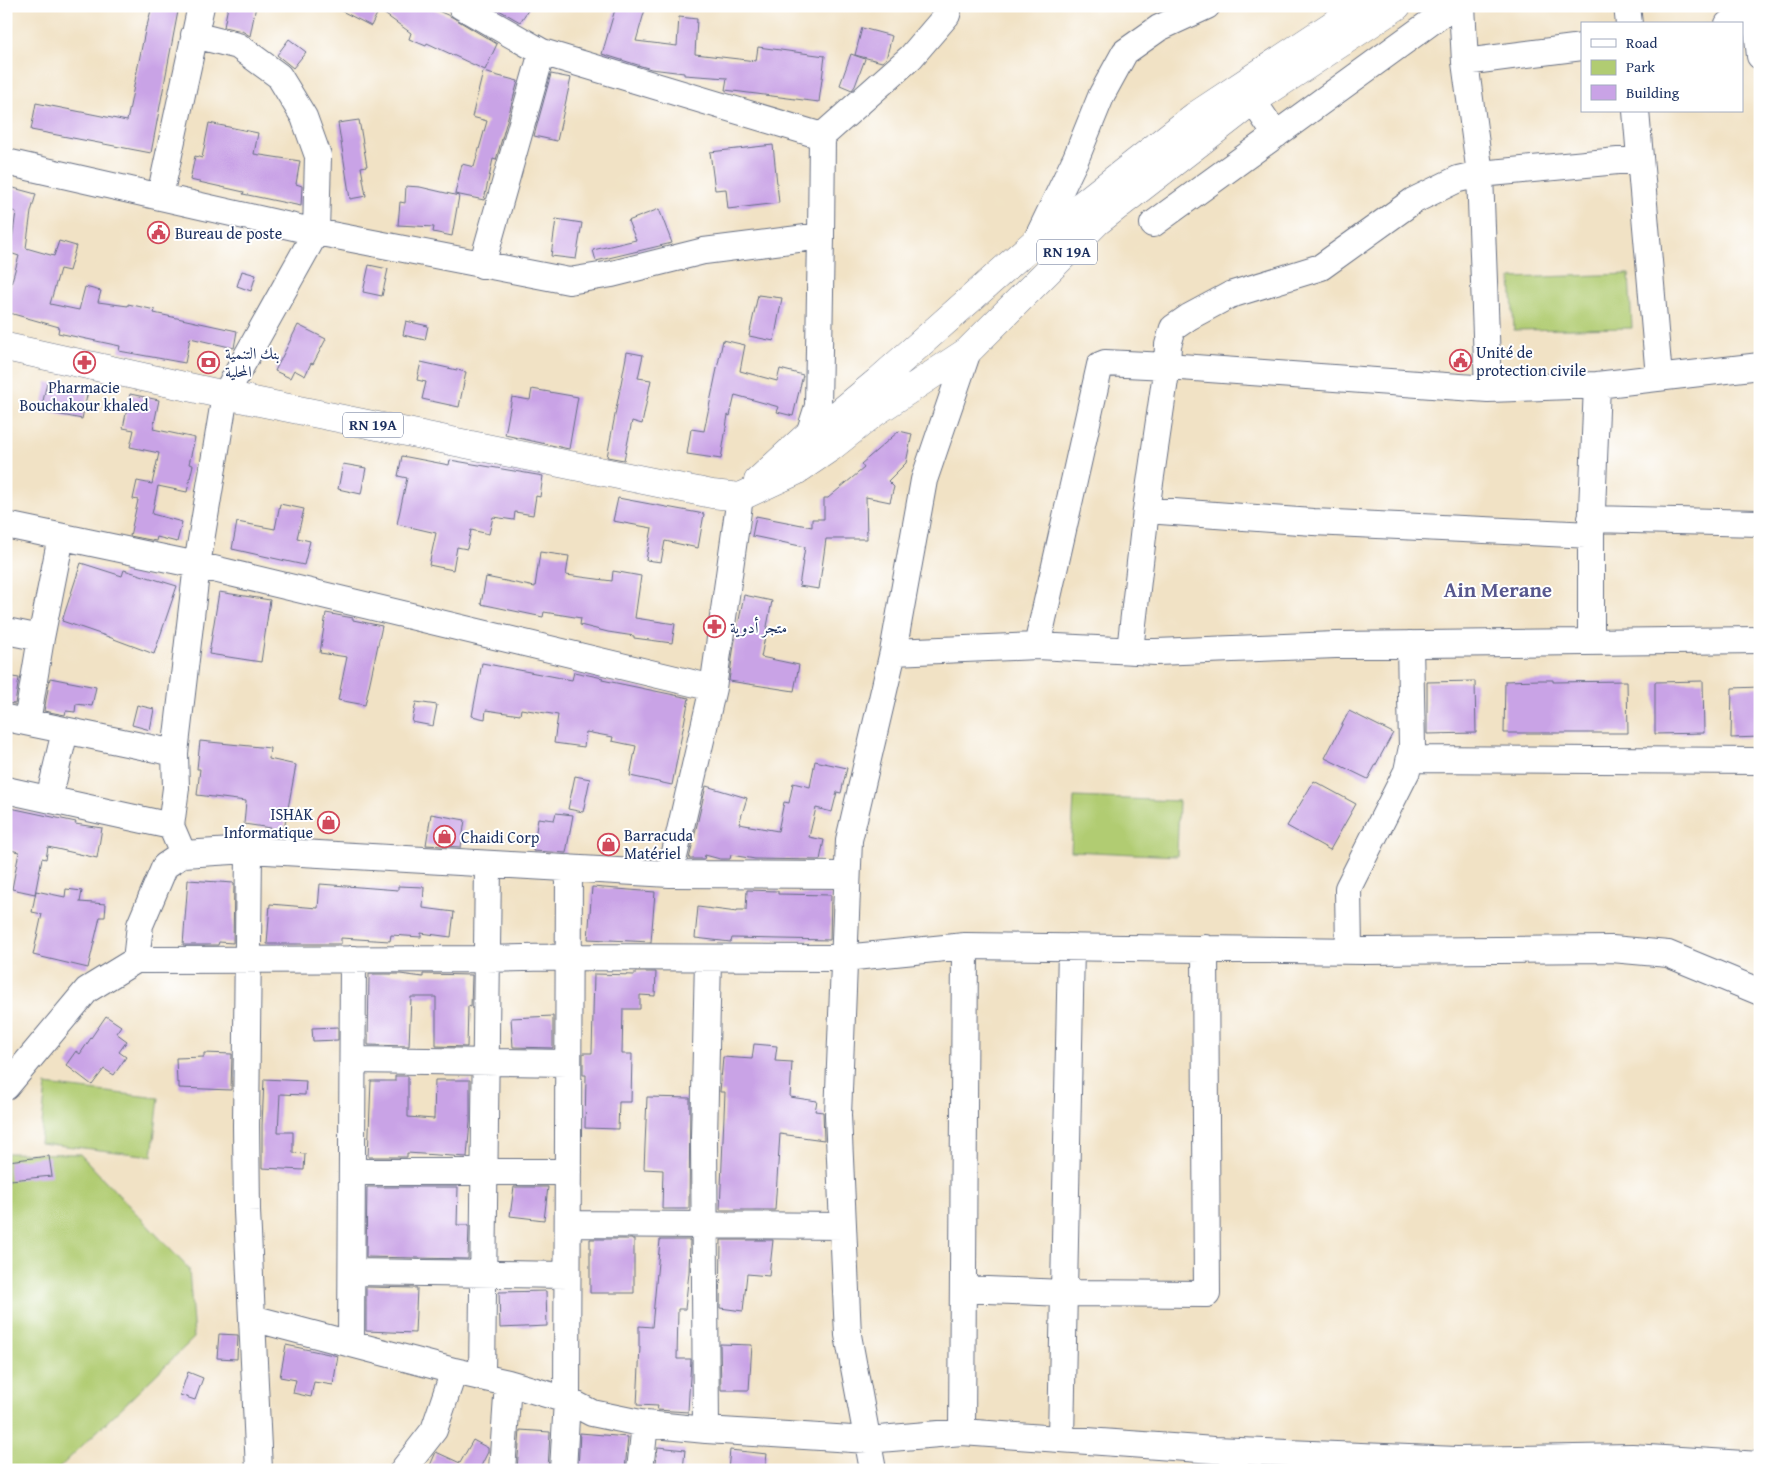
<svg xmlns="http://www.w3.org/2000/svg" width="1766" height="1476" font-family="'Gentium Book Plus',Amiri,serif">
	<style>
		.green { fill: #b1cc72; stroke: #667e68 }
		.building { fill: #c9a3e6 }
		.lines { fill: none; stroke-linecap: round; stroke-linejoin: round }
		.minor-casing { stroke: #666e82; stroke-width: 28 }
		.major-casing { stroke: #666e82; stroke-width: 29 }
		.minor { stroke: #fff; stroke-width: 26 }
		.major { stroke: #fff; stroke-width: 28 }
		.labels { text-anchor: middle; stroke-width: 4; stroke-linejoin: round; paint-order: stroke }
		.shield { fill: #fff; stroke: #5f6d8e; stroke-width: 1 }
		.shield-label { font-size: 15px; font-weight: bold; fill: #1b2f5e }
		.poi-label { font-size: 16px; fill: #1b2f5e; stroke: #fff; text-anchor: start }
		.district-label { font-size: 21px; font-weight: bold; fill: #58588e; stroke: #fff }
	</style>
	<rect width="100%" height="100%" fill="#fff"/>
	<filter id="ink" filterUnits="userSpaceOnUse"><feTurbulence type="fractalNoise" baseFrequency=".02" numOctaves="2"/><feDisplacementMap in="SourceGraphic" scale="10" xChannelSelector="R" yChannelSelector="G"/><feConvolveMatrix kernelMatrix="1 2 1 2 8 2 1 2 1" color-interpolation-filters="sRGB"/></filter>
	<filter id="wash" filterUnits="userSpaceOnUse"><feTurbulence type="fractalNoise" baseFrequency=".0096" numOctaves="4" result="noise"/><feDisplacementMap in="SourceGraphic" scale="20" xChannelSelector="R" yChannelSelector="G"/><feGaussianBlur stdDeviation="1.12" result="paint"/><feColorMatrix in="noise" values="0 0 0 0 0 0 0 0 0 0 0 0 0 0 0 0 0 1.4 0 .05"/><feComposite in="paint" operator="in"/></filter>
	<g filter="url(#wash)">
		<rect width="100%" height="100%" fill="#f1e2c5"/>
		<path class="green" d="M1629,274L1632,328L1514,330L1511,278Z
			M1074,797L1179,801L1177,856L1071,851Z
			M46,1085L159,1098L152,1156L40,1143Z
			M6,1153L80,1154L189,1269L194,1338L57,1470H6Z"/>
		<g id="blocks">
			<path class="building" d="M152,6H179L151,153L31,130L36,103L127,121L146,26H147Z
				M228,6H256L250,36L242,31L224,27Z
				M332,6H427L452,17L497,44L485,70L427,43L426,46L409,39L411,33L379,10L371,26Z
				M492,6H531L520,22Z
				M616,6H646L636,41L677,46L679,17L697,19L695,54L756,61L758,47L825,56L819,102L725,90L727,78L684,75V73L651,69L602,54Z
				M862,28L892,36L886,59L882,62L855,55Z
				M289,39L306,52L293,68L277,55Z
				M851,54L865,59L855,86L852,90L840,85Z
				M483,72L518,81L496,160L493,159L484,200L455,194L462,164L474,167L487,121L472,117Z
				M551,74L571,78L557,141L534,136Z
				M359,120L367,166L361,167L366,196L350,199L338,123Z
				M209,123L258,133L254,154L300,161L296,184L302,186L301,206L243,194L244,192L190,180L195,156L202,158Z
				M773,145L779,203L728,209L726,189L715,190L710,152Z
				M6,186L36,194L31,212L26,248L54,256L59,241L76,246L69,271L60,269L50,304L79,310L85,287L101,291L98,302L128,306V304L155,310L154,313L237,331L234,348L190,338L185,363L119,351L120,346L58,333L59,327L6,312V286L10,288L19,256L10,253L16,212L6,209Z
				M406,186L420,187L459,196L452,236L433,232L434,227L398,225L400,202L405,203Z
				M659,209L672,243L596,261L593,250L636,240L628,221Z
				M556,219L582,223L576,259L551,256Z
				M369,265L388,269L382,296L363,292Z
				M242,271L256,275L251,291L237,286Z
				M758,295L782,298L774,341L749,336Z
				M406,321L428,326L425,340L403,335Z
				M298,325L326,339L313,364L311,363L305,376L294,370L290,378L275,371Z
				M723,340L745,345L740,371L777,381L780,369L803,375L793,416L777,412L779,407L735,395L730,416L728,415L721,459L687,454L691,429L704,431Z
				M627,352L643,355L638,378L651,380L642,424L632,421L624,460L607,457Z
				M421,362L466,372L459,407L422,399L426,382L417,380Z
				M47,382L88,391L82,419L41,411Z
				M532,389L578,397L569,449L505,435L512,397L530,400Z
				M130,394L159,400L153,429L195,438L189,464L193,465L187,492L158,486L152,514L182,522L177,542L157,537L156,541L130,536L138,500L133,499L137,481L152,484L159,453L130,447L134,430L123,428Z
				M899,431L912,434L906,463L888,481L894,487L890,502L866,497L867,539H826L819,589L799,586L805,547L752,536L756,516L812,527V519H824V498H828L864,468L861,464Z
				M402,456L449,465L450,460L543,476L540,497L536,496L533,515L515,512L514,520L493,517L489,534L471,530L467,549L457,547L453,570L429,565L436,533L397,524L407,478L398,476Z
				M343,464L366,468L361,494L338,489Z
				M618,498L704,514L698,548L665,541L661,562L646,560L652,528L613,521Z
				M280,504L304,509L297,538L310,541L304,565L232,549L237,522L275,529Z
				M540,552L569,556L566,575L612,581L613,571L641,576L635,618L675,624L672,643L634,638V636L608,632L580,625L581,618L544,612L543,617L481,604L486,577L535,587Z
				M81,563L122,576L124,570L177,586L154,654L106,636L62,621Z
				M219,592L270,600L261,662L209,654Z
				M744,595L772,601L761,657L799,665L794,691L729,681L734,645Z
				M326,613L353,618V620L382,626L365,705L338,700L347,657L320,653Z
				M482,663L572,680L574,672L603,678L602,680L689,698L672,785L630,776L636,746L612,741L613,737L586,732L584,747L554,743L558,715L521,709L520,715L486,710L485,719L472,716Z
				M6,676L19,678L15,704L6,703Z
				M50,678L96,687L92,706L76,704L75,712L66,711L65,715L44,711Z
				M1540,680H1553V682L1627,681L1628,733H1504L1505,681Z
				M1475,681L1476,733L1427,734V682Z
				M1703,681L1704,733L1655,734V682Z
				M1760,687V737L1731,738L1732,688Z
				M416,702L437,705L433,726L412,722Z
				M137,705L154,709L150,730L132,725Z
				M1349,711L1393,733L1368,779L1325,758Z
				M200,741L270,748L269,759L296,765L284,830L244,824L246,801L197,795L200,769H197Z
				M815,761L847,768L841,793L837,792L832,812L816,808L809,837L824,840L820,860L755,859L731,855L730,859H720L705,855L704,859H689L706,786L747,798L739,824L778,831L784,802L789,803L793,783L810,787Z
				M575,776L590,779L583,812L568,809Z
				M1314,781L1356,804L1330,850L1287,826Z
				M6,807L76,822L75,824L102,828L97,858L48,847L46,859L42,858L35,894L12,889L19,852L6,849Z
				M556,813L573,815L566,853L533,851L538,818L554,820Z
				M431,814L465,820L461,847L426,845Z
				M188,880L234,883L233,943L219,942L218,945H183Z
				M320,884L398,890V886L424,887L423,908L454,912L451,937L421,933V937L391,935L390,941L341,938V944H267L270,904L318,908Z
				M592,887L655,892L651,942L588,939Z
				M66,889L82,891L80,902L106,904L105,917H100L88,968L33,955L42,914L32,912L36,891L65,897Z
				M747,890L778,891V894L831,895L830,940L732,938L731,942L695,938L698,907L737,912V910H746Z
				M635,972H656L655,996L640,995V1009H623L622,1054H632L631,1102H619L618,1129L585,1128L586,1075H583V1053H592L594,974L635,975Z
				M369,974H400L423,977V974L472,975L471,1007L468,1006L467,1047L436,1046V997H411L409,1046L368,1045Z
				M106,1016L121,1026L116,1033L127,1041L119,1052L126,1057L114,1075L104,1069L92,1085L66,1065L76,1051L80,1054Z
				M553,1016V1048L513,1047L511,1018Z
				M338,1027V1040L313,1041L312,1028Z
				M754,1044L777,1046L775,1061L792,1062L790,1097L817,1101L815,1111L823,1112L824,1140L780,1134L775,1210H720L725,1092H720L723,1057L752,1059Z
				M204,1053L232,1054L231,1090L179,1088V1082L177,1083L176,1058L204,1057Z
				M395,1076H408V1117L434,1119L435,1080H470V1122L467,1157L407,1153V1157H368L371,1081H395Z
				M264,1079L306,1081L305,1095L280,1094L278,1132H293V1153L305,1154L304,1170L262,1168V1125Z
				M647,1097L690,1098L689,1209H662L663,1170L644,1169Z
				M49,1156L52,1176L10,1180L8,1161Z
				M367,1187H458L457,1225H469L468,1259L366,1257Z
				M514,1187H548L544,1220L510,1216Z
				M590,1239H634V1293H590Z
				M660,1240H690L689,1273L685,1309H678L677,1359H691L688,1412L657,1410L658,1406L637,1405L640,1347H639V1326L652,1327Z
				M721,1240H773L769,1276L747,1274L743,1311L720,1308Z
				M366,1287L417,1288L415,1333L366,1331Z
				M546,1291L547,1326L500,1328L499,1292Z
				M219,1334L238,1335L237,1359L217,1358Z
				M720,1344L752,1345L749,1390H721Z
				M286,1345L338,1356L333,1385L314,1382L311,1397L293,1393L296,1380L280,1377Z
				M188,1372L203,1378L195,1400L180,1395Z
				M520,1430L550,1432L548,1470H517Z
				M580,1433L628,1437L625,1470H578Z
				M473,1440L488,1448V1452L479,1470H428L436,1452L460,1463Z
				M658,1447L685,1450L683,1470H655Z
				M730,1450L767,1454L765,1470H728Z"/>
		</g>
	</g>
	<g filter="url(#ink)">
		<use href="#blocks" fill-opacity="0" stroke="#666e82" stroke-width="1"/>
		<g class="lines">
			<defs>
				<path id="minor" d="M461,6L542,52L822,136L821,236
					M1627,6L1629,24
					M1756,19L1760,56
					M1728,24L1760,19
					M1465,62L1582,47
					M1253,101L1276,135
					M1636,111L1659,377
					M822,136L911,57L947,15L949,6
					M6,162L316,232L569,281L612,274L704,251L821,236L818,406L809,434
					M160,196L201,6
					M1153,224L1453,6
					M1036,241L1076,158L1102,94L1125,52L1159,28L1207,6
					M482,265L542,52
					M1488,389L1480,174L1639,159
					M1146,510L1313,522L1591,535
					M1591,519L1760,523
					M6,525L197,565L713,688
					M6,631L41,638
					M1591,642V535L1597,385
					M1037,646L1100,365L1105,363L1167,366L1168,345L1173,328L1189,317L1230,295L1321,267L1413,201L1458,179L1480,174L1465,62L1462,6
					M1130,650L1146,510L1167,366L1488,389L1597,385L1760,366
					M893,652L1037,646L1156,652L1336,645L1760,640
					M6,718L175,753
					M27,722L41,638L61,537
					M1410,759L1760,761
					M6,790L171,826
					M49,799L65,731
					M249,850L246,1126L247,1211L259,1470
					M183,854L249,850L670,874L713,688L740,497
					M670,874L847,875
					M1349,951L1348,888L1407,771L1412,747L1410,644
					M136,960L486,959L569,957L844,958L965,946L1363,951L1612,949L1668,954L1760,992
					M353,1060L568,1063
					M6,1087L87,990L136,960L140,925L165,866L183,854L171,826L176,788L175,753L197,565L225,395L316,232L318,156L304,117L279,76L238,46L194,35
					M352,1172H568
					M568,1224L843,1226
					M352,1272L567,1275
					M963,1289L1064,1293L1207,1294L1205,948
					M252,1318L454,1371L508,1383L567,1400L592,1413L645,1424L706,1430L868,1440L962,1432L1214,1450L1457,1460L1632,1457L1760,1465
					M351,1344L353,959
					M482,1376L488,864
					M706,1430L704,1138L708,959
					M962,1432L965,946
					M1061,1438L1071,947
					M403,1470L434,1430L454,1371
					M502,1470L508,1383
					M563,1470L567,1400L569,868
					M640,1470L645,1424
					M873,1470L848,1335L838,1115L849,840L893,652L924,480L968,351"/>
				<path id="major" d="M6,347L225,395L712,494L740,497L796,471L830,448L874,413L968,351L1097,222L1253,101L1397,6
					M758,481L809,434L831,420L877,382L1036,241L1195,116L1361,6"/>
			</defs>
			<use href="#minor" class="minor-casing"/>
			<use href="#major" class="major-casing"/>
			<use href="#minor" class="minor"/>
			<use href="#major" class="major"/>
		</g>
	</g>
	<defs>
		<symbol id="civic-ring" viewBox="-11 -11 22 22"><circle r="9.5" fill="#fff" stroke="#d1495b" stroke-width="1.5"/><path d="M-.6-6.5H3V-4.5H.6V-3L4-1V1h2V6H-6V1h2V-1L-.6-3ZM-1.2 2.5V6h2.4V2.5Z" fill="#d1495b"/></symbol>
		<symbol id="bank-ring" viewBox="-11 -11 22 22"><circle r="9.5" fill="#fff" stroke="#d1495b" stroke-width="1.5"/><path d="M-6-4H6V4H-6ZM0-2.3a2.3 2.3 0 1 0 0 4.6a2.3 2.3 0 1 0 0-4.6Z" fill="#d1495b"/></symbol>
		<symbol id="pharmacy-ring" viewBox="-11 -11 22 22"><circle r="9.5" fill="#fff" stroke="#d1495b" stroke-width="1.5"/><path d="M-2-6h4v4h4v4h-4v4h-4v-4h-4v-4h4Z" fill="#d1495b"/></symbol>
		<symbol id="shop-ring" viewBox="-11 -11 22 22"><circle r="9.5" fill="#fff" stroke="#d1495b" stroke-width="1.5"/><path d="M-5-2.5h2.3a2.7 3.5 0 0 1 5.4 0H5L5.5 6h-11ZM-1.5-2.5h3a1.5 2.3 0 0 0-3 0Z" fill="#d1495b"/></symbol>
	</defs>
	<g fill-rule="evenodd">
		<use href="#civic-ring" x="146" y="220" width="25" height="25"/>
		<use href="#civic-ring" x="1448" y="348" width="25" height="25"/>
		<use href="#bank-ring" x="196" y="350" width="25" height="25"/>
		<use href="#pharmacy-ring" x="72" y="350" width="25" height="25"/>
		<use href="#pharmacy-ring" x="702" y="614" width="25" height="25"/>
		<use href="#shop-ring" x="316" y="810" width="25" height="25"/>
		<use href="#shop-ring" x="432" y="824" width="25" height="25"/>
		<use href="#shop-ring" x="596" y="832" width="25" height="25"/>
	</g>
	<g class="labels">
		<g class="shield">
			<rect x="1037" y="239.5" width="60" height="25" rx="4"/>
			<rect x="343" y="412.5" width="60" height="25" rx="4"/>
		</g>
		<g class="shield-label">
			<text x="1067" y="257">RN 19A</text>
			<text x="373" y="430">RN 19A</text>
		</g>
		<g class="poi-label">
			<text x="175" y="239">Bureau de poste</text>
			<text x="1476" y="358">Unité de<tspan x="1476" dy="18">protection civile</tspan></text>
			<text x="225" y="359">بنك التنمية<tspan x="225" dy="18">المحلية</tspan></text>
			<text x="84" y="393" text-anchor="middle">Pharmacie<tspan x="84" dy="18">Bouchakour khaled</tspan></text>
			<text x="730" y="633">متجر أدوية</text>
			<text x="313" y="820" text-anchor="end">ISHAK<tspan x="313" dy="18">Informatique</tspan></text>
			<text x="624" y="841">Barracuda<tspan x="624" dy="18">Matériel</tspan></text>
			<text x="461" y="843">Chaidi Corp</text>
		</g>
		<g class="district-label">
			<text x="1498" y="597">Ain Merane</text>
		</g>
	</g>
	<rect width="1766" height="1476" fill="none" stroke="#fff" stroke-width="25"/>
	<rect x="1581" y="22" width="162" height="90" fill="#ffffff" stroke="#a4acbf"/>
	<rect x="1591" y="39" width="25" height="8" fill="#ffffff" stroke="#a4acbf"/>
	<text x="1626" y="48" font-size="15" fill="#1b2f5e">Road</text>
	<rect x="1591" y="60" width="25" height="15" fill="#b1cc72" stroke="#a4acbf"/>
	<text x="1626" y="72" font-size="15" fill="#1b2f5e">Park</text>
	<rect x="1591" y="85" width="25" height="15" fill="#c9a3e6" stroke="#a4acbf"/>
	<text x="1626" y="98" font-size="15" fill="#1b2f5e">Building</text>
</svg>
